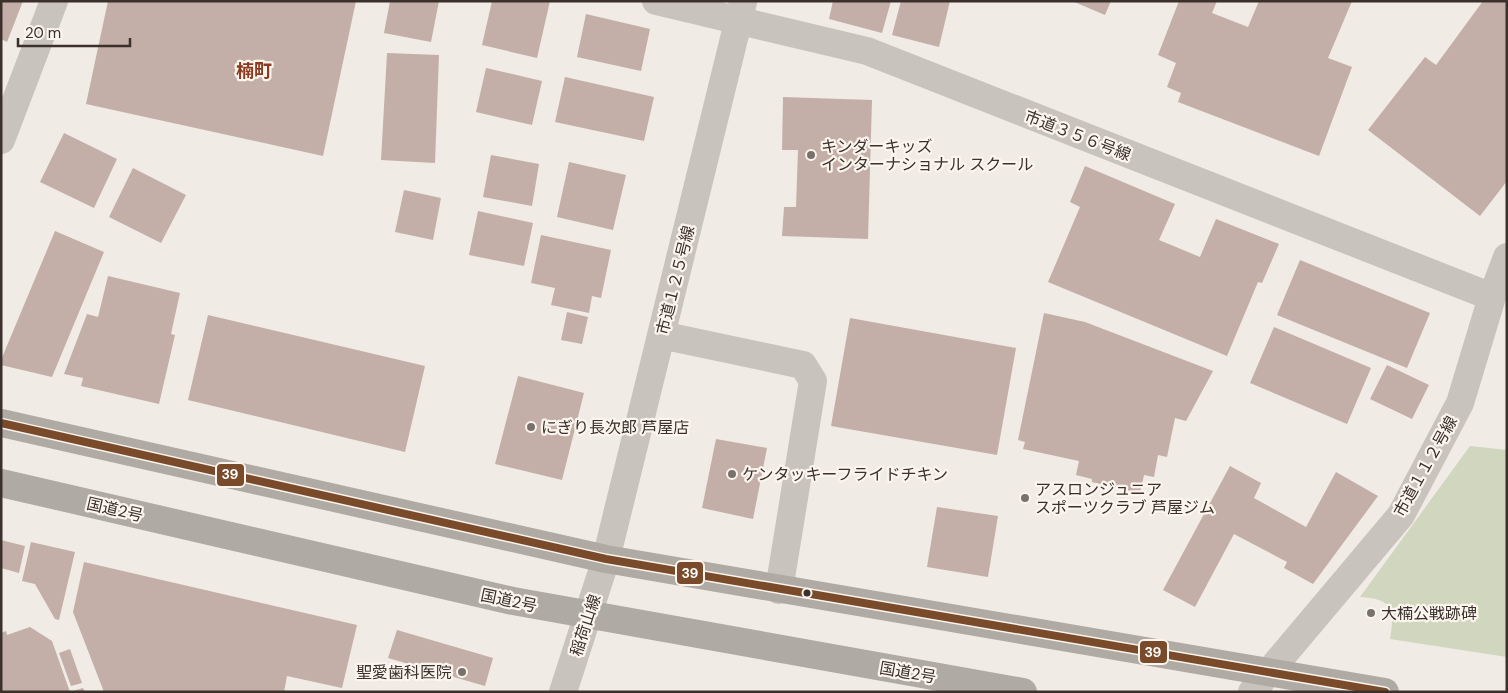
<svg xmlns="http://www.w3.org/2000/svg" width="1508" height="693" font-family="'DM Sans','Noto Sans JP',sans-serif">
	<style>
		.green { fill: #d1d6bf }
		.building { fill: #c3afa7 }
		.lines { fill: none; stroke-linecap: round; stroke-linejoin: round }
		.minor { stroke: #c9c3be; stroke-width: 28 }
		.highway { stroke: #afaaa4; stroke-width: 28 }
		.bus-1-casing { stroke: #fbf5ee; stroke-width: 11 }
		.bus-1 { stroke: #7a4b2a; stroke-width: 8 }
		.poi-dot { fill: #7a716c; stroke: #fbf5ee; stroke-width: 2 }
		.bus-dot { fill: #3b302b; stroke: #fbf5ee; stroke-width: 2 }
		.labels { text-anchor: middle; stroke-width: 4.5; stroke-linejoin: round; paint-order: stroke }
		.street-label { font-size: 16px; fill: #3b302b; stroke: #fbf5ee }
		.poi-label { font-size: 16px; fill: #3b302b; stroke: #fbf5ee; text-anchor: start }
		.neighbourhood-label { font-size: 18px; font-weight: bold; fill: #8c3b22; stroke: #fbf5ee }
		.line-badge { stroke: #fbf5ee; stroke-width: 2 }
		.badge-label { font-size: 14px; text-anchor: middle; font-weight: bold; fill: #fff }
	</style>
	<rect width="100%" height="100%" fill="#f0ebe5"/>
	<path class="green" d="M1470,446L1507,450V657L1390,639C1395,609 1393,599 1360,597Z"/>
	<path class="building" d="M1,1H23L7,42L1,39Z
		M108,1H356L323,156L86,104Z
		M390,1H439L431,42L384,33Z
		M492,1H550L537,58L482,45Z
		M833,1H891L882,33L829,19Z
		M901,1H950L939,47L892,35Z
		M1072,1H1111L1105,15Z
		M1179,1H1217L1212,13L1248,27L1259,1H1352L1328,58L1352,67L1319,156L1178,102L1181,93L1167,87L1176,63L1158,55Z
		M1483,1H1507V181L1480,216L1368,130L1425,57L1436,65Z
		M586,14L650,29L641,71L577,57Z
		M387,53L439,55L435,163L381,160Z
		M486,68L542,81L532,125L476,112Z
		M565,77L654,97L644,141L555,122Z
		M783,97L872,100L868,239L782,236L784,207H796L798,150H782Z
		M64,133L117,159L94,208L40,182Z
		M491,155L539,164L532,206L483,197Z
		M569,162L626,175L613,230L557,217Z
		M1085,166L1175,204L1159,240L1200,257L1216,219L1279,244L1262,283L1258,282L1227,356L1048,282L1080,207L1070,202Z
		M133,168L186,195L161,243L109,217Z
		M404,190L441,198L433,240L395,232Z
		M478,211L533,223L524,266L469,255Z
		M55,231L104,252L52,377L1,365V360Z
		M541,235L611,250L601,298L592,296L589,313L551,305L555,288L531,283Z
		M1300,260L1430,313L1407,368L1277,315Z
		M108,276L180,293L171,334L175,335L159,404L81,386L83,378L64,374L87,314L98,317Z
		M567,312L588,317L582,344L561,340Z
		M1044,313L1085,322L1213,371L1186,421L1175,418L1167,457L1158,455L1154,477L1144,475L1140,493L1092,482V479L1076,475L1079,461L1023,449L1025,442L1018,440Z
		M208,315L425,366L405,452L188,400Z
		M850,318L1016,348L997,455L831,426Z
		M1274,327L1371,368L1347,424L1250,383Z
		M1387,365L1429,385L1412,419L1370,399Z
		M518,376L584,393L562,480L495,464Z
		M716,439L767,448L753,519L702,508Z
		M1230,466L1261,483L1254,498L1306,527L1336,472L1378,496L1313,584L1284,568L1287,562L1234,534L1195,607L1163,590Z
		M937,507L998,516L988,577L927,567Z
		M1,540L25,546L19,573L1,568Z
		M31,542L75,552L59,620L55,619L35,584L22,581Z
		M84,562L357,625L342,688L287,676L284,692H104L73,612Z
		M30,627L52,641L70,692H1V633L6,631L7,635Z
		M397,630L493,658L485,686L388,658Z
		M70,649L82,683L71,686L59,653Z
		M83,688L85,692H73V691Z"/>
	<g class="lines">
		<path class="minor" d="M656,1L867,51L1492,297
			M1,140L54,1
			M661,335L803,365L813,381L779,590
			M563,692L606,559L743,2
			M1252,692L1401,515L1460,403L1492,297L1507,257"/>
		<path class="highway" d="M1,423L606,559L1385,692
			M1,483L513,601L1023,692"/>
		<defs>
			<path id="bus-1" d="M1,423L606,559L1385,692"/>
		</defs>
		<use href="#bus-1" class="bus-1-casing"/>
		<use href="#bus-1" class="bus-1"/>
	</g>
	<g class="poi-dot">
		<circle cx="811" cy="155" r="5"/>
		<circle cx="531" cy="427" r="5"/>
		<circle cx="732" cy="474" r="5"/>
		<circle cx="1025" cy="498" r="5"/>
		<circle cx="1371" cy="613" r="5"/>
		<circle cx="462" cy="672" r="5"/>
	</g>
	<circle class="bus-dot" cx="807" cy="593" r="4.5"/>
	<g class="labels">
		<g class="street-label">
			<text transform="translate(1078 135) rotate(21)" y="6">市道３５６号線</text>
			<text transform="translate(675 280) rotate(-76)" y="6">市道１２５号線</text>
			<text transform="translate(1425 466) rotate(-61)" y="6">市道１１２号線</text>
			<text transform="translate(115 509) rotate(13)" y="6">国道2号</text>
			<text transform="translate(509 600) rotate(12)" y="6">国道2号</text>
			<text transform="translate(585 625) rotate(-72)" y="6">稲荷山線</text>
			<text transform="translate(908 672) rotate(10)" y="6">国道2号</text>
		</g>
		<g class="poi-label">
			<text x="821" y="152">キンダーキッズ<tspan x="821" dy="18">インターナショナル スクール</tspan></text>
			<text x="541" y="433">にぎり長次郎 芦屋店</text>
			<text x="742" y="480">ケンタッキーフライドチキン</text>
			<text x="1035" y="495">アスロンジュニア<tspan x="1035" dy="18">スポーツクラブ 芦屋ジム</tspan></text>
			<text x="1381" y="619">大楠公戦跡碑</text>
			<text x="452" y="678" text-anchor="end">聖愛歯科医院</text>
		</g>
		<g class="neighbourhood-label">
			<text x="254" y="77">楠町</text>
		</g>
	</g>
	<g class="line-badge">
		<rect x="216" y="463" width="29" height="24" rx="5" fill="#7a4b2a"/>
		<rect x="676" y="561" width="28" height="24" rx="5" fill="#7a4b2a"/>
		<rect x="1139" y="640" width="29" height="24" rx="5" fill="#7a4b2a"/>
	</g>
	<g class="badge-label">
		<text x="230" y="479">39</text>
		<text x="690" y="578">39</text>
		<text x="1153" y="657">39</text>
	</g>
	<rect width="1508" height="693" fill="none" stroke="#3b302b" stroke-width="5"/>
	<path d="M18 38v8h112v-8" fill="none" stroke="#3b302b" stroke-width="2.5"/>
	<text x="25" y="38" font-size="15" fill="#3b302b" stroke="#fbf5ee" stroke-width="4" paint-order="stroke">20 m</text>
</svg>
